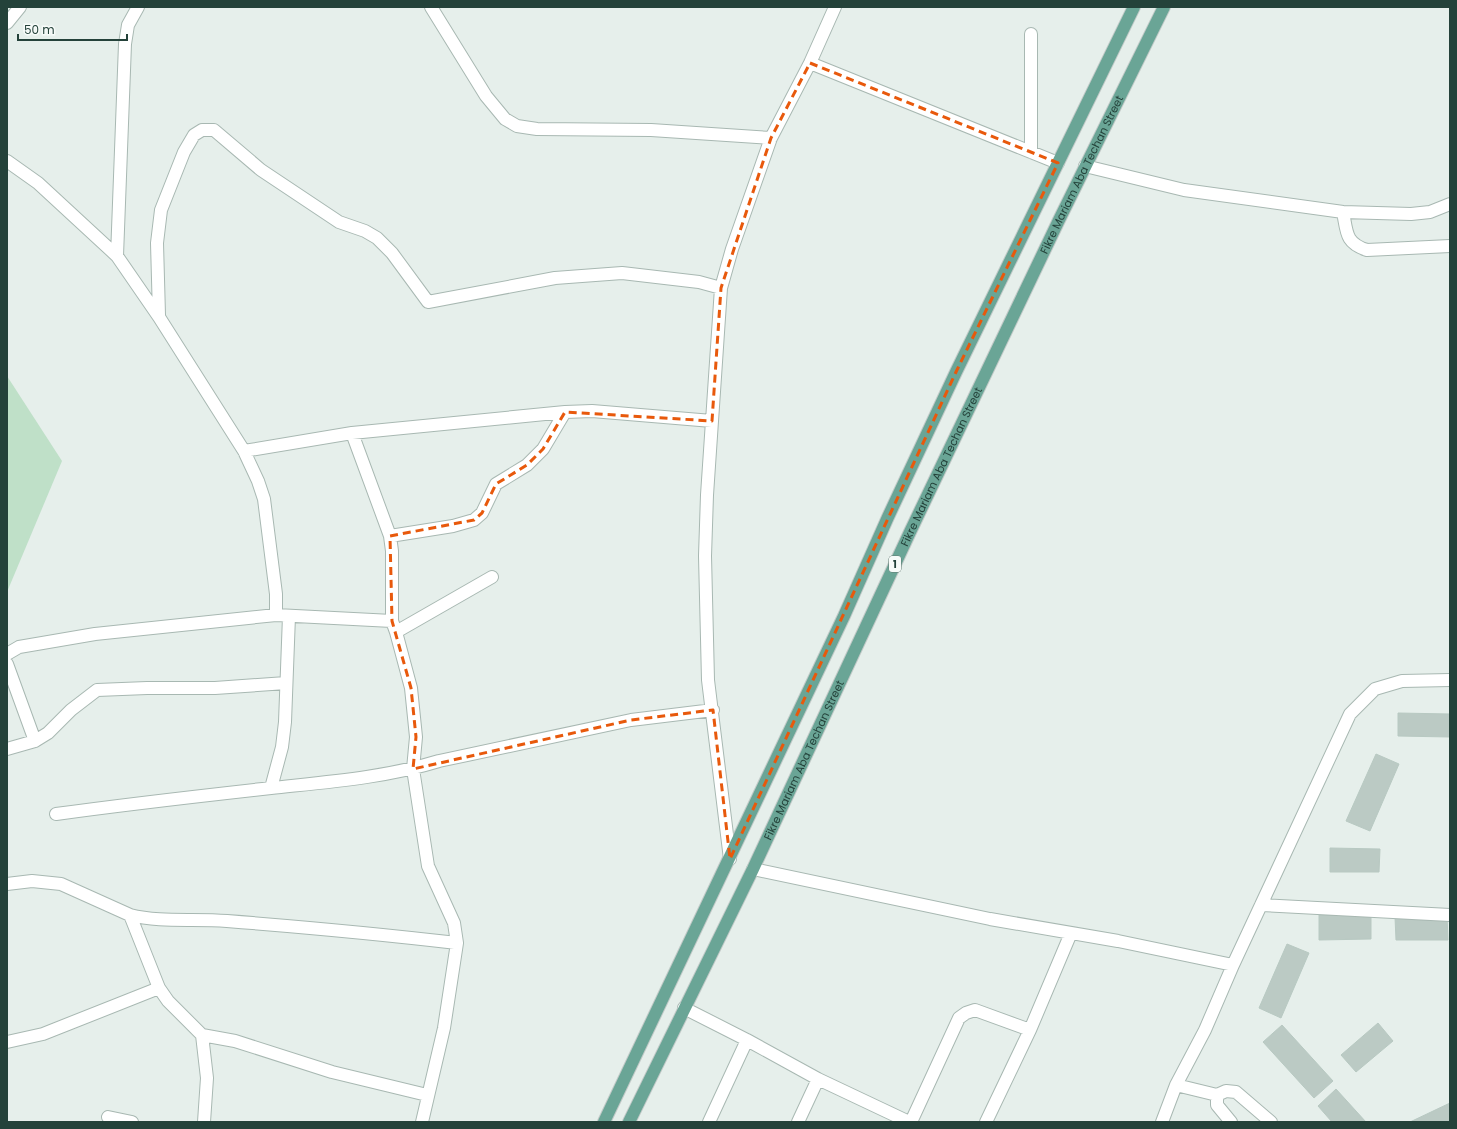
<svg xmlns="http://www.w3.org/2000/svg" width="1457" height="1129" font-family="Poppins,sans-serif">
	<style>
		.green { fill: #bfe0c8 }
		.building { fill: #bbcac4; stroke: #b8c9c2 }
		.lines { fill: none; stroke-linecap: round; stroke-linejoin: round }
		.minor-casing { stroke: #a8b8b2; stroke-width: 14 }
		.major-casing { stroke: #c2cac8; stroke-width: 14 }
		.minor { stroke: #fff; stroke-width: 12 }
		.major { stroke: #6aa596; stroke-width: 12 }
		.marked { fill: none; stroke: #e8590c; stroke-width: 3; stroke-dasharray: 8 5; stroke-linejoin: round }
		.labels { text-anchor: middle; stroke-width: 4; stroke-linejoin: round; paint-order: stroke }
		.shield { fill: #f7fbf9; stroke: #637a73; stroke-width: 1 }
		.shield-label { font-size: 10px; font-weight: bold; fill: #24423a }
		.street-label { font-size: 11px; fill: #24423a; stroke: #f7fbf9 }
	</style>
	<rect width="100%" height="100%" fill="#e6efeb"/>
	<path class="green" d="M7,376L62,461L7,592Z"/>
	<path class="building" d="M1398,713L1450,714V737L1398,736Z
		M1376,754L1399,764L1370,831L1346,821Z
		M1330,848L1380,849L1379,872H1330Z
		M1371,914V939L1319,940V915Z
		M1447,916L1448,940H1396L1395,917Z
		M1287,944L1309,953L1281,1018L1259,1008Z
		M1378,1023L1393,1041L1356,1072L1341,1055Z
		M1282,1025L1333,1081L1314,1098L1263,1042Z
		M1336,1089L1366,1122H1332L1318,1106Z
		M1450,1103V1122H1410Z"/>
	<g class="lines">
		<defs>
			<path id="minor" d="M431,7L486,96L505,119L517,126L537,129L651,130L771,138
				M7,23L20,7
				M1031,34V152
				M810,63L1058,163
				M7,161L38,183L117,256L159,317L244,451L258,481L264,499L276,594V615L392,621L396,632L411,688L416,737L413,769L428,866L454,923L457,943L444,1028L422,1122
				M1085,166L1184,190L1343,212L1411,214L1430,212L1450,204
				M1343,212C1347,232 1345,243 1367,250L1450,246
				M117,256L125,44L128,25L138,7
				M159,315L157,243L161,210L184,152L194,135L202,130H214L261,170L339,222L365,231L377,238L392,253L428,302L555,278L622,273L699,282L721,288
				M352,433L390,536L392,551V621
				M244,451L352,433L565,412L592,411L712,421
				M390,536L453,526L474,520L482,513L496,484L527,465L543,449L565,412
				M396,632L492,577
				M7,654L19,647L95,634L276,615
				M7,664L35,741
				M7,749L35,741L48,733L71,710L97,690L147,688H215L286,683
				M271,788L282,747L285,722L289,616
				M56,814C128,804 199,796 271,788C327,782 384,778 439,761L631,720L713,710
				M730,859L708,680L705,556L707,495L721,288L732,249L771,138L810,63L835,7
				M753,869L990,919L1118,941L1233,965
				M7,884L32,881L61,884L130,915L159,988L168,1001L202,1035L207,1078L204,1122
				M1261,905L1450,915
				M130,915C161,923 195,918 227,921C304,927 380,934 457,943
				M684,1008L747,1040L818,1079L909,1122
				M202,1035L235,1041L332,1072L427,1095
				M7,1042L43,1034L159,988
				M1176,1085L1217,1095L1226,1091L1236,1092L1271,1122
				M1217,1095V1105L1231,1122
				M108,1117L132,1122
				M709,1122L747,1040
				M798,1122L818,1079
				M911,1122L959,1018L966,1013L975,1010L1030,1030
				M986,1122L1030,1030L1071,933
				M1162,1122L1176,1085L1205,1030L1233,965L1350,714L1375,689L1402,681L1450,680"/>
			<g id="major">
				<path d="M604,1122L844,616L888,517L956,372L1134,7"/>
				<path id="s1" d="M629,1122L753,869L910,532L1059,220L1164,7"/>
			</g>
		</defs>
		<use href="#minor" class="minor-casing"/>
		<use href="#major" class="major-casing"/>
		<use href="#minor" class="minor"/>
		<use href="#major" class="major"/>
	</g>
	<path class="marked" d="M810,63L1058,163L956,372L730,859L713,710L631,720L413,769L416,737L411,688L392,621L390,536L474,520L482,513L496,484L527,465L543,449L565,412L712,421L721,288L771,138Z"/>
	<g class="labels">
		<rect class="shield" x="889" y="556" width="12" height="16" rx="3"/>
		<g class="shield-label">
			<text x="895" y="568">1</text>
		</g>
		<g class="street-label">
			<text dy="4" stroke="none"><textPath href="#s1" startOffset="1050">Fikre Mariam Aba Techan Street</textPath></text>
			<text dy="4" stroke="none"><textPath href="#s1" startOffset="726">Fikre Mariam Aba Techan Street</textPath></text>
			<text dy="4" stroke="none"><textPath href="#s1" startOffset="402">Fikre Mariam Aba Techan Street</textPath></text>
		</g>
	</g>
	<rect width="1457" height="1129" fill="none" stroke="#24423a" stroke-width="16"/>
	<path d="M18 34v6h109v-6" fill="none" stroke="#24423a" stroke-width="2"/>
	<text x="24" y="34" font-size="12" fill="#24423a" stroke="#f7fbf9" stroke-width="3" paint-order="stroke">50 m</text>
</svg>
